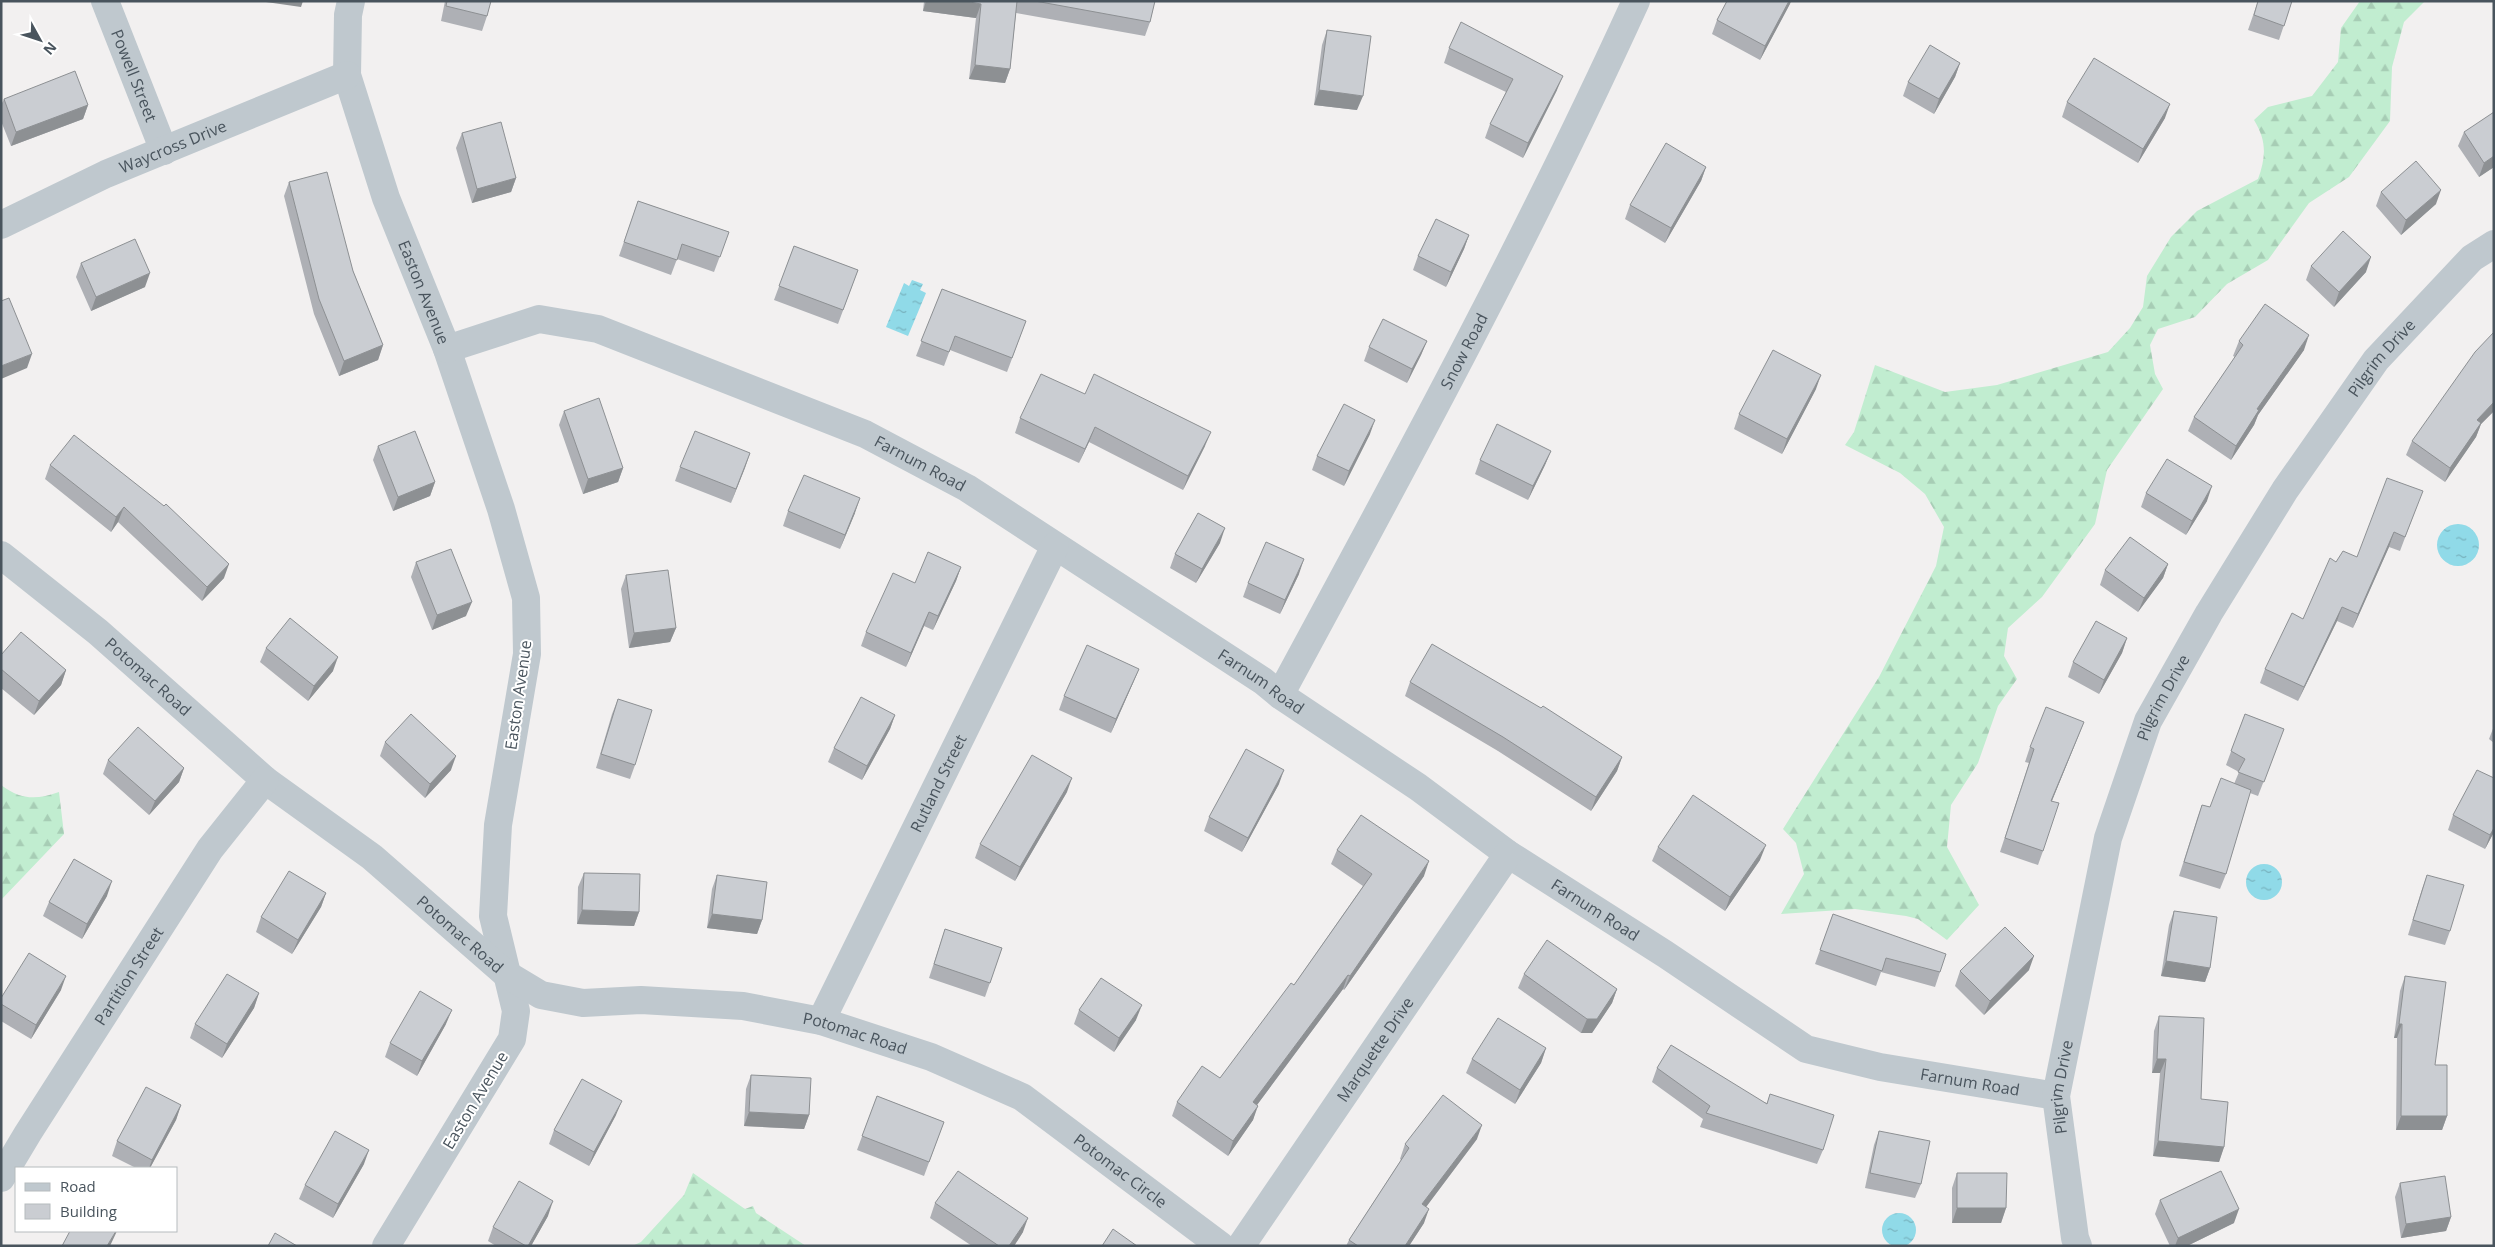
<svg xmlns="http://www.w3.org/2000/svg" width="2495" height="1247" font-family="'Open Sans',sans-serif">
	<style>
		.forest { fill: url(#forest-firs) }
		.water { fill: url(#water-ripples) }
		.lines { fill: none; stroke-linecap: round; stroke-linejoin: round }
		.minor { stroke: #bfc8ce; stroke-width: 28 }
		.wall { fill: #aeb0b5 }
		.shaded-wall { fill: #8d9093 }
		.building { fill: #cacdd2; stroke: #8d9093 }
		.labels { text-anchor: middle; stroke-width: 4; stroke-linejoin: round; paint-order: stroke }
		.street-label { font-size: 16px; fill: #49545d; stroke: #fff }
	</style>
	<defs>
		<pattern id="forest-firs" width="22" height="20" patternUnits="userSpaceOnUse" patternTransform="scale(1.25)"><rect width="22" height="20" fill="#c1edd0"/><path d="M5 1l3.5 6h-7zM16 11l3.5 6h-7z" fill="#a7cdb5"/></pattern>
		<pattern id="water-ripples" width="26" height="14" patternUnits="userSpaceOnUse" patternTransform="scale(1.25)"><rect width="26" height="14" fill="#90dae8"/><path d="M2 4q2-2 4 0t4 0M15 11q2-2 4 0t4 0" fill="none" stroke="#78b3bf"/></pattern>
	</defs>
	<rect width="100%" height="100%" fill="#f2f0f0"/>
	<path class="forest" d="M2360,1H2425L2404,22L2392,67L2390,121L2349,177L2309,203L2268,260L2227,284L2195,317L2158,329L2150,345L2155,374L2163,389L2107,470L2095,524L2042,597L2008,628L2004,656L2017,679L1998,706L1978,763L1951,805L1947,847L1979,905L1947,940L1918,919L1906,916L1855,909L1781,914L1804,874L1796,843L1783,829L1879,677L1936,566L1944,527L1925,494L1900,473L1845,445L1854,432L1875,365L1945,392L1997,385L2108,352L2130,328L2143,307L2147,276L2171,237L2197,211L2258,179C2266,157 2267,141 2254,120L2268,107L2312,96L2338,62L2341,28Z
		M1,785C21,800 36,800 59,792L64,834L1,900Z
		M693,1173L745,1209L753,1206L756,1213L806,1246H632L641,1242L684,1195Z"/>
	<path class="water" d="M912,280L923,284L920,290L926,293L908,336L886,327L904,283L909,286Z
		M2437 545a21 21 0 1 1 42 0a21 21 0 1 1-42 0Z
		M2246 882a18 18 0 1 1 36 0a18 18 0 1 1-36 0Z
		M1882 1230a17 17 0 1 1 34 0a17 17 0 1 1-34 0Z"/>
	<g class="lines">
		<g class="minor">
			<path id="s1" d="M105,1L164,151"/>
			<path id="s2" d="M351,1L348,15L347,75L386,198L447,349L501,509L526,598L527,654L498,825L493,916L516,1011L512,1039L386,1246"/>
			<path id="s3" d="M1,225L106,174L347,75"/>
			<path id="s4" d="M447,349L539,319L598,329L865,434L967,488L1263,681L1280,695L1418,787L1508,854L1665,954L1806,1049L1880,1067L2056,1096"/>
			<path id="s5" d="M1,555L98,632L265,780L372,857L506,974L541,995L583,1003L641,1000L743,1006L821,1021L931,1057L1022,1097L1221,1246"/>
			<path id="s6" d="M1280,695C1404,466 1528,238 1636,1"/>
			<path id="s7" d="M821,1021L1055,546"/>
			<path id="s8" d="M1,1178L28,1133L210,849L265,780"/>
			<path id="s9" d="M1241,1246L1508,854"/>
			<path id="s10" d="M2078,1246L2075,1238L2056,1096L2108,838L2148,721L2209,613L2285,490L2376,360L2472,258L2494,244"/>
		</g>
	</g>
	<path class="wall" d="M445,1H491L487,16L482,31L441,21Z
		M924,1H1155L1150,22L1145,36L1016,13L1010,69L1005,83L969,79L976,18L923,11Z
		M1727,1H1791L1760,60L1712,34L1717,20Z
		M2258,1H2292L2279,40L2248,30Z
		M1327,30L1357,110L1314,105L1322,45Z
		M1449,48L1557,90L1523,158L1485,138L1490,124L1506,92L1444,63Z
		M1960,63L1955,77L1934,114L1903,96L1908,82Z
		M4,99L88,105L83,119L11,146L1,121V105Z
		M2067,102L2165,118L2138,163L2062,117Z
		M2464,132L2494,167L2479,177L2458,146Z
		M462,133L516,178L511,192L472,203L456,148Z
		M1706,167L1701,181L1665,243L1625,219L1630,205Z
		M289,182L353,271L383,345L378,360L339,376L314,314L284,196Z
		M2381,192L2436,204L2401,235L2376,206Z
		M638,201L729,232L714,272L677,259L671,275L619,256Z
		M1469,235L1464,249L1446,287L1413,270L1418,256Z
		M794,246L858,270L838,324L774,300Z
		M81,263L145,287L91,311L76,277Z
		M2311,266L2366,272L2334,307L2306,280Z
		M942,289L1026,321L1007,372L950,350L944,366L916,356Z
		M2494,332V411L2481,424L2476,437L2445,482L2406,455L2412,441Z
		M1427,341L1421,355L1407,383L1364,361L1369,347Z
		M2239,341L2304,350L2258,415L2254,425L2231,460L2188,431L2194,417L2235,357L2233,356Z
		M1816,389L1782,454L1734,429L1739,414Z
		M1085,394L1205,446L1183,490L1089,442L1079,463L1015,433L1020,418Z
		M564,411L623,468L618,482L583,494L559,425Z
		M1370,434L1344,486L1312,470L1317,456Z
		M378,446L435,482L430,496L393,511L373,460Z
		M1551,451L1545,465L1528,500L1475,474L1480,460Z
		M750,453L731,503L675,481L680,467Z
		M50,465L164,506L224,578L202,601L118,522L111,532L45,479Z
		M2146,493L2207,501L2186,535L2141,507Z
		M2417,506L2400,551L2389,547L2353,628L2337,621L2298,701L2260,683L2265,669L2303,619L2336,562L2357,557Z
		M788,511L855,513L840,549L783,526Z
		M1220,543L1196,583L1170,568L1175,554Z
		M416,562L466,616L432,630L411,577Z
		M2168,564L2163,578L2138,612L2100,585L2105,570Z
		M961,567L956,581L933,630L924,626L906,667L861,646L866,632L915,583Z
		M1299,574L1280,614L1243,597L1248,583Z
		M626,575L676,628L670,642L629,648L621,589Z
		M2127,638L2122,653L2099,694L2068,677L2073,662Z
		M266,648L333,671L308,701L260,662Z
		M1,655L66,670L61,685L34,715L1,688Z
		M1139,669L1133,683L1111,733L1059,710L1064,696Z
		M1410,682L1622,757L1617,771L1591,811L1498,751L1405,696Z
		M618,699L635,765L630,779L596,768L612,714Z
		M2245,714L2284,729L2258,796L2250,793L2226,874L2220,889L2179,876L2197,819L2202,805L2210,807L2234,784L2239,772L2226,765Z
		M895,715L890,729L862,780L828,762L834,748Z
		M2084,722L2052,801L2043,851L2038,865L2000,852L2029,763L2025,762L2030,747Z
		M2494,726V743L2489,739Z
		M385,742L451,770L425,798L380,756Z
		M108,760L184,768L179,782L149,815L103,774Z
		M2494,778V832L2485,849L2448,830L2453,815Z
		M1279,784L1242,852L1204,831L1209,817Z
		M1067,792L1015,881L975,858L980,844Z
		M1658,847L1760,860L1725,911L1652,861Z
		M1337,850L1424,876L1344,990L1343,989L1257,1105L1253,1120L1228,1156L1172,1116L1177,1102L1220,1078L1294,985L1363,886L1331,864Z
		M584,873L639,912L634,926L577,924L578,887Z
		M717,875L762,920L757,934L707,928L712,889Z
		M2427,875L2450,931L2445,945L2408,935L2422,889Z
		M326,893L321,907L292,954L256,932L261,917Z
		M107,896L82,939L43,916L49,902Z
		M2174,911L2210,968L2205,982L2161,976L2169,925Z
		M1833,914L1940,972L1935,987L1881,972L1876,986L1815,964Z
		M945,929L1002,948L985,997L929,978Z
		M2029,970L1984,1015L1955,986L1960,971Z
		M1524,974L1617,989L1612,1003L1592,1033H1581L1518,988Z
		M2405,976L2435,1065L2447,1116L2442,1130H2396L2397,1038H2394L2400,991Z
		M61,990L31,1039L1,1021V998Z
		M259,993L254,1008L222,1058L190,1038L195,1024Z
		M1079,1010L1136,1020L1114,1052L1074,1024Z
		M2159,1016L2224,1147L2219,1162L2153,1156L2160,1073H2152L2154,1031Z
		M446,1024L417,1076L385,1057L390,1043Z
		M1546,1048L1541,1063L1515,1104L1466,1073L1472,1059Z
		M1657,1068L1767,1103L1770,1094L1823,1150L1817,1164L1700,1127L1703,1119L1652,1082Z
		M751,1075L809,1115L804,1129L744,1126L746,1089Z
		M877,1096L944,1122L924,1176L857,1150Z
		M181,1105L176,1120L150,1168H136L112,1156L117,1141Z
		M616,1115L589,1166L549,1144L554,1130Z
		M1879,1131L1921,1184L1915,1198L1865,1188L1874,1145Z
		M1477,1139L1426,1207L1424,1223L1409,1246H1346L1349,1240L1401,1160L1400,1159L1405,1144Z
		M364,1164L333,1218L299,1199L305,1185Z
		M1957,1173L2006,1208L2001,1223H1952V1188Z
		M2400,1183L2451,1217L2446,1231L2401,1238L2395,1197Z
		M2160,1200L2234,1223L2187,1246H2170L2155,1214Z
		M935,1203L1023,1232L1014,1246H972L930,1218Z
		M548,1216L531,1246H496L488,1241L493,1227Z"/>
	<path class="shaded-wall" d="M259,1H303L301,7Z
		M926,1H964L981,4L976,18L923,11Z
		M1789,1H1791L1790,4L1760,60L1765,46Z
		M1960,63L1955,77L1934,114L1939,99Z
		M975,65L1010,69L1005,83L969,79Z
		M1563,76L1557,90L1523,158L1528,143Z
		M1319,90L1363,96L1357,110L1314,105Z
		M2170,104L2165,118L2138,163L2143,149Z
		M88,105L83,119L11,146L16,132Z
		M2494,156V167L2479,177L2484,163Z
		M1706,167L1701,181L1665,243L1671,228Z
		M516,178L511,192L472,203L477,189Z
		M2441,190L2436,204L2401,235L2406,220Z
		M1469,235L1464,249L1446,287L1451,272Z
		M2371,257L2366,272L2334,307L2339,292Z
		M150,273L145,287L91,311L96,297Z
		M2309,335L2304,350L2258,415L2254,425L2231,460L2236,446L2257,409Z
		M1427,341L1421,355L1407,383L1412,369Z
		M383,345L378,360L339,376L344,361Z
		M32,354L27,368L1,379V366Z
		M1821,375L1816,389L1782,454L1787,439Z
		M2494,402V411L2481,424L2476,437L2445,482L2450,468L2477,420Z
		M1375,420L1370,434L1344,486L1349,471Z
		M1095,427L1089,442L1079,463L1085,449Z
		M1211,432L1205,446L1183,490L1188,476Z
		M1551,451L1545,465L1528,500L1533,486Z
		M750,453L745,468L731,503L736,489Z
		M623,468L618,482L583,494L588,479Z
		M435,482L430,496L393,511L398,497Z
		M2212,486L2207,501L2186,535L2192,521Z
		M860,498L855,513L840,549L845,535Z
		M124,507L118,522L111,532L116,517Z
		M1225,528L1220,543L1196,583L1202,569Z
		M2394,532L2389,547L2353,628L2358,614Z
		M1304,559L1299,574L1280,614L1285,600Z
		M229,564L224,578L202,601L207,587Z
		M2168,564L2163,578L2138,612L2144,598Z
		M961,567L956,581L933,630L938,616Z
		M472,602L466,616L432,630L437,615Z
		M2342,607L2337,621L2298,701L2304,687Z
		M929,612L924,626L906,667L911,653Z
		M676,628L670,642L629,648L634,633Z
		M2127,638L2122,653L2099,694L2104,680Z
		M338,657L333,671L308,701L314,686Z
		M1139,669L1133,683L1111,733L1116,719Z
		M66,670L61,685L34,715L39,701Z
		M895,715L890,729L862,780L867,766Z
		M2084,722L2078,737L2046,815L2051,801Z
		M456,756L451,770L425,798L430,784Z
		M1622,757L1617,771L1591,811L1596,797Z
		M184,768L179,782L149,815L155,801Z
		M1284,770L1279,784L1242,852L1248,838Z
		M1072,778L1067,792L1015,881L1020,867Z
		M2494,828V832L2485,849L2490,835Z
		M1766,845L1760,860L1725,911L1730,897Z
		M1429,861L1424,876L1344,990L1350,976Z
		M112,881L107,896L82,939L87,924Z
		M326,893L321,907L292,954L298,940Z
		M582,910L639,912L634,926L577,924Z
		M712,914L762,920L757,934L707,928Z
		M2034,956L2029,970L1984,1015L1990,1001Z
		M2166,961L2210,968L2205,982L2161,976Z
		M1348,975L1343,989L1248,1117L1253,1102Z
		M66,976L61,990L31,1039L36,1025Z
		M1617,989L1612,1003L1592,1033H1581L1587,1019Z
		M259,993L254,1008L222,1058L227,1044Z
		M1142,1005L1136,1020L1114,1052L1119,1038Z
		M452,1010L446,1024L417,1076L422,1061Z
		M2399,1024H2402L2397,1038H2394Z
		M1546,1048L1541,1063L1515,1104L1520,1090Z
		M2157,1059H2166L2160,1073H2152Z
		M622,1101L616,1115L589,1166L594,1152Z
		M181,1105L176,1120L150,1168H149L152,1160Z
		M1258,1106L1253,1120L1228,1156L1233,1141Z
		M749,1112L809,1115L804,1129L744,1126Z
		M2401,1116H2447L2442,1130H2396Z
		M1482,1125L1477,1139L1417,1219L1422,1204Z
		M2158,1141L2224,1147L2219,1162L2153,1156Z
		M369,1150L364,1164L333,1218L338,1204Z
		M553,1201L548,1216L531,1246H528Z
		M1957,1208H2006L2001,1223H1952Z
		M1429,1209L1424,1223L1409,1246H1405Z
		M2239,1209L2234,1223L2187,1246H2175L2178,1238Z
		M2451,1217L2446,1231L2401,1238L2406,1224Z
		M1028,1218L1023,1232L1014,1246H1009Z
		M116,1231H117L110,1246H107Z"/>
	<path class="building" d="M447,1H491L487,16L446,6Z
		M964,1H1017L1010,69L975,65L981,4Z
		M1035,1H1155L1150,22Z
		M1727,1H1789L1765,46L1717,20Z
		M2258,1H2292L2284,26L2254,15Z
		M1461,22L1563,76L1528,143L1490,124L1513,79L1449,48Z
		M1327,30L1371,36L1363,96L1319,90Z
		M1930,45L1960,63L1939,99L1908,82Z
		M2094,58L2170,104L2143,149L2067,102Z
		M75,71L88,105L16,132L4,99Z
		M2494,112V156L2484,163L2464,132Z
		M501,122L516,178L477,189L462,133Z
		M1666,143L1706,167L1671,228L1630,205Z
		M2416,161L2441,190L2406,220L2381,192Z
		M327,172L353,271L383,345L344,361L319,299L289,182Z
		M638,201L729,232L720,257L682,244L677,260L624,242Z
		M1436,219L1469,235L1451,272L1418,256Z
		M2343,231L2371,257L2339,292L2311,266Z
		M135,239L150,273L96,297L81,263Z
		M794,246L858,270L843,310L779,286Z
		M942,289L1026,321L1012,358L955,336L949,352L921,341Z
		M9,298L32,354L1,366V301Z
		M2265,304L2309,335L2257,409L2259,410L2236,446L2194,417L2243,345L2239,341Z
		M1383,319L1427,341L1412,369L1369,347Z
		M2494,332V402L2477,420L2481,423L2450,468L2412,441L2475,352Z
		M1773,350L1821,375L1787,439L1739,414Z
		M1041,374L1085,394L1094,374L1211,432L1188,476L1095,427L1085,449L1020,418Z
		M599,398L623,468L588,479L564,411Z
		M1344,404L1375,420L1349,471L1317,456Z
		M1497,424L1551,451L1533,486L1480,460Z
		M415,431L435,482L398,497L378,446Z
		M695,431L750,453L736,489L680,467Z
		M74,435L164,506L166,504L229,564L207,587L124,507L116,517L50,465Z
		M2167,459L2212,486L2192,521L2146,493Z
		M804,475L860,498L845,535L788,511Z
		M2387,478L2423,491L2405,537L2394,532L2358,614L2342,607L2304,687L2265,669L2292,613L2303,619L2330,558L2336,562L2343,551L2357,557Z
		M1198,513L1225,528L1202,569L1175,554Z
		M2130,537L2168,564L2144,598L2105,570Z
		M1266,542L1304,559L1285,600L1248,583Z
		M451,549L472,602L437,615L416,562Z
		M928,552L961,567L938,616L929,612L911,653L866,632L893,573L915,583Z
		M668,570L676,628L634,633L626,575Z
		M290,618L338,657L314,686L266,648Z
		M2096,621L2127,638L2104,680L2073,662Z
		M21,632L66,670L39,701L1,669V655Z
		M1432,644L1541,708L1543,706L1622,757L1596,797L1503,737L1410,682Z
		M1087,645L1139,669L1116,719L1064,696Z
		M861,697L895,715L867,766L834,748Z
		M618,699L652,710L635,765L601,754Z
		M2046,707L2084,722L2051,801L2059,803L2043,851L2005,838L2034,749L2030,747Z
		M411,714L456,756L430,784L385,742Z
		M2245,714L2284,729L2264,782L2238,772L2245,759L2231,751Z
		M138,727L184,768L155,801L108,760Z
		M1246,749L1284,770L1248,838L1209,817Z
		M1032,755L1072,778L1020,867L980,844Z
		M2477,770L2494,778V828L2490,835L2453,815Z
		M2221,778L2251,790L2226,874L2184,862L2202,805L2210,807Z
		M1693,795L1766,845L1730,897L1658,847Z
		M1361,815L1429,861L1350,976L1348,975L1253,1102L1258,1106L1233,1141L1177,1102L1202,1066L1220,1078L1291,983L1294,985L1372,874L1337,850Z
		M74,859L112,881L87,924L49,902Z
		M289,871L326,893L298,940L261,917Z
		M584,873L640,874L639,912L582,910Z
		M717,875L767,882L762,920L712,914Z
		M2427,875L2464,885L2450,931L2413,920Z
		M2174,911L2217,917L2210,968L2166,961Z
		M1833,914L1946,954L1940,972L1886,958L1882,971L1820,950Z
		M2005,927L2034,956L1990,1001L1960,971Z
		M945,929L1002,948L990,983L934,964Z
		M1547,940L1617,989L1597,1019H1587L1524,974Z
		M29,953L66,976L36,1025L1,1004V998Z
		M227,974L259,993L227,1044L195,1024Z
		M2405,976L2446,982L2435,1065H2447V1116H2401L2402,1024H2399Z
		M1101,978L1142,1005L1119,1038L1079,1010Z
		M420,991L452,1010L422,1061L390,1043Z
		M2159,1016L2204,1018L2201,1099L2228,1102L2224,1147L2158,1141L2166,1059H2157Z
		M1498,1018L1546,1048L1520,1090L1472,1059Z
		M1671,1045L1767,1104L1770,1094L1834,1115L1823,1150L1706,1113L1710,1106L1657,1068Z
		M751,1075L811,1078L809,1115L749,1112Z
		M582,1079L622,1101L594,1152L554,1130Z
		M146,1087L181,1105L152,1160L117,1141Z
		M1443,1095L1482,1125L1422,1204L1429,1209L1405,1246H1358L1349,1240L1409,1148L1405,1144Z
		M877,1096L944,1122L929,1162L862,1136Z
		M335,1131L369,1150L338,1204L305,1185Z
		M1879,1131L1930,1141L1921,1184L1870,1173Z
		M958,1171L1028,1218L1009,1246H999L935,1203Z
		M2221,1171L2239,1209L2178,1238L2160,1200Z
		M1957,1173H2007L2006,1208H1957Z
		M2445,1176L2451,1217L2406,1224L2400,1183Z
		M519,1181L553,1201L528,1246H526L493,1227Z
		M1113,1229L1137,1246H1102Z
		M70,1231H116L107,1246H62Z
		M275,1233L297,1246H268Z"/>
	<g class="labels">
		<g class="street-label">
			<text dy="6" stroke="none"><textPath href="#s1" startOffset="80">Powell Street</textPath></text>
			<text dy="6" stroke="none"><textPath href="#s3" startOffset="189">Waycross Drive</textPath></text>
			<text dy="6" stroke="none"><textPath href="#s2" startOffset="305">Easton Avenue</textPath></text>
			<text dy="6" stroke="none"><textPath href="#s6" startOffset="390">Snow Road</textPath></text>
			<text dy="6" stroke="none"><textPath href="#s10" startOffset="971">Pilgrim Drive</textPath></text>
			<text dy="6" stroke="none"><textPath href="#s4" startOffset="506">Farnum Road</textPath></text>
			<text dy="6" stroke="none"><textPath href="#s5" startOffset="191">Potomac Road</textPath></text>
			<text dy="6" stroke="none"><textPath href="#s4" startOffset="911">Farnum Road</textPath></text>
			<text transform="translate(518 695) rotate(-82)" y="6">Easton Avenue</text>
			<text dy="6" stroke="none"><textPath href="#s10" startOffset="566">Pilgrim Drive</textPath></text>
			<text dy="6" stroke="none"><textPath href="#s7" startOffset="265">Rutland Street</textPath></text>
			<text dy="6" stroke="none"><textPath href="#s4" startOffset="1316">Farnum Road</textPath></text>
			<text dy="6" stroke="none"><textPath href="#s5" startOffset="596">Potomac Road</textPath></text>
			<text dy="6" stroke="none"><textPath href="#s8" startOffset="239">Partition Street</textPath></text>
			<text dy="6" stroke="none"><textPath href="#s5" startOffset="1016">Potomac Road</textPath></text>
			<text dy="6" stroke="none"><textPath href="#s9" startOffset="238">Marquette Drive</textPath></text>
			<text dy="6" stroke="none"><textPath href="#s4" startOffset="1736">Farnum Road</textPath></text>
			<text dy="6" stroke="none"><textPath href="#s10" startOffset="161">Pilgrim Drive</textPath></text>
			<text transform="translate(475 1100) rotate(-59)" y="6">Easton Avenue</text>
			<text dy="6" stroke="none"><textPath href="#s5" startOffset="1318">Potomac Circle</textPath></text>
		</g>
	</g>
	<rect width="2495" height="1247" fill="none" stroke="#49545d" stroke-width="5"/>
	<rect x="15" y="1167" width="162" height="65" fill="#ffffff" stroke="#b6bbbe"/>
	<rect x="25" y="1183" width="25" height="8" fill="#bfc8ce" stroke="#b6bbbe"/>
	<text x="60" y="1192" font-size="15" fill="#49545d">Road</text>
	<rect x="25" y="1204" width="25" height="15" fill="#cacdd2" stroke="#b6bbbe"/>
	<text x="60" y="1217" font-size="15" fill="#49545d">Building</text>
	<g transform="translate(40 40) rotate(130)" stroke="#ffffff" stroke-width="4" paint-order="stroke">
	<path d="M0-4L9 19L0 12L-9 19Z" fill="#49545d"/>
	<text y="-8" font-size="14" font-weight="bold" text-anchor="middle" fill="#49545d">N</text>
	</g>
</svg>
